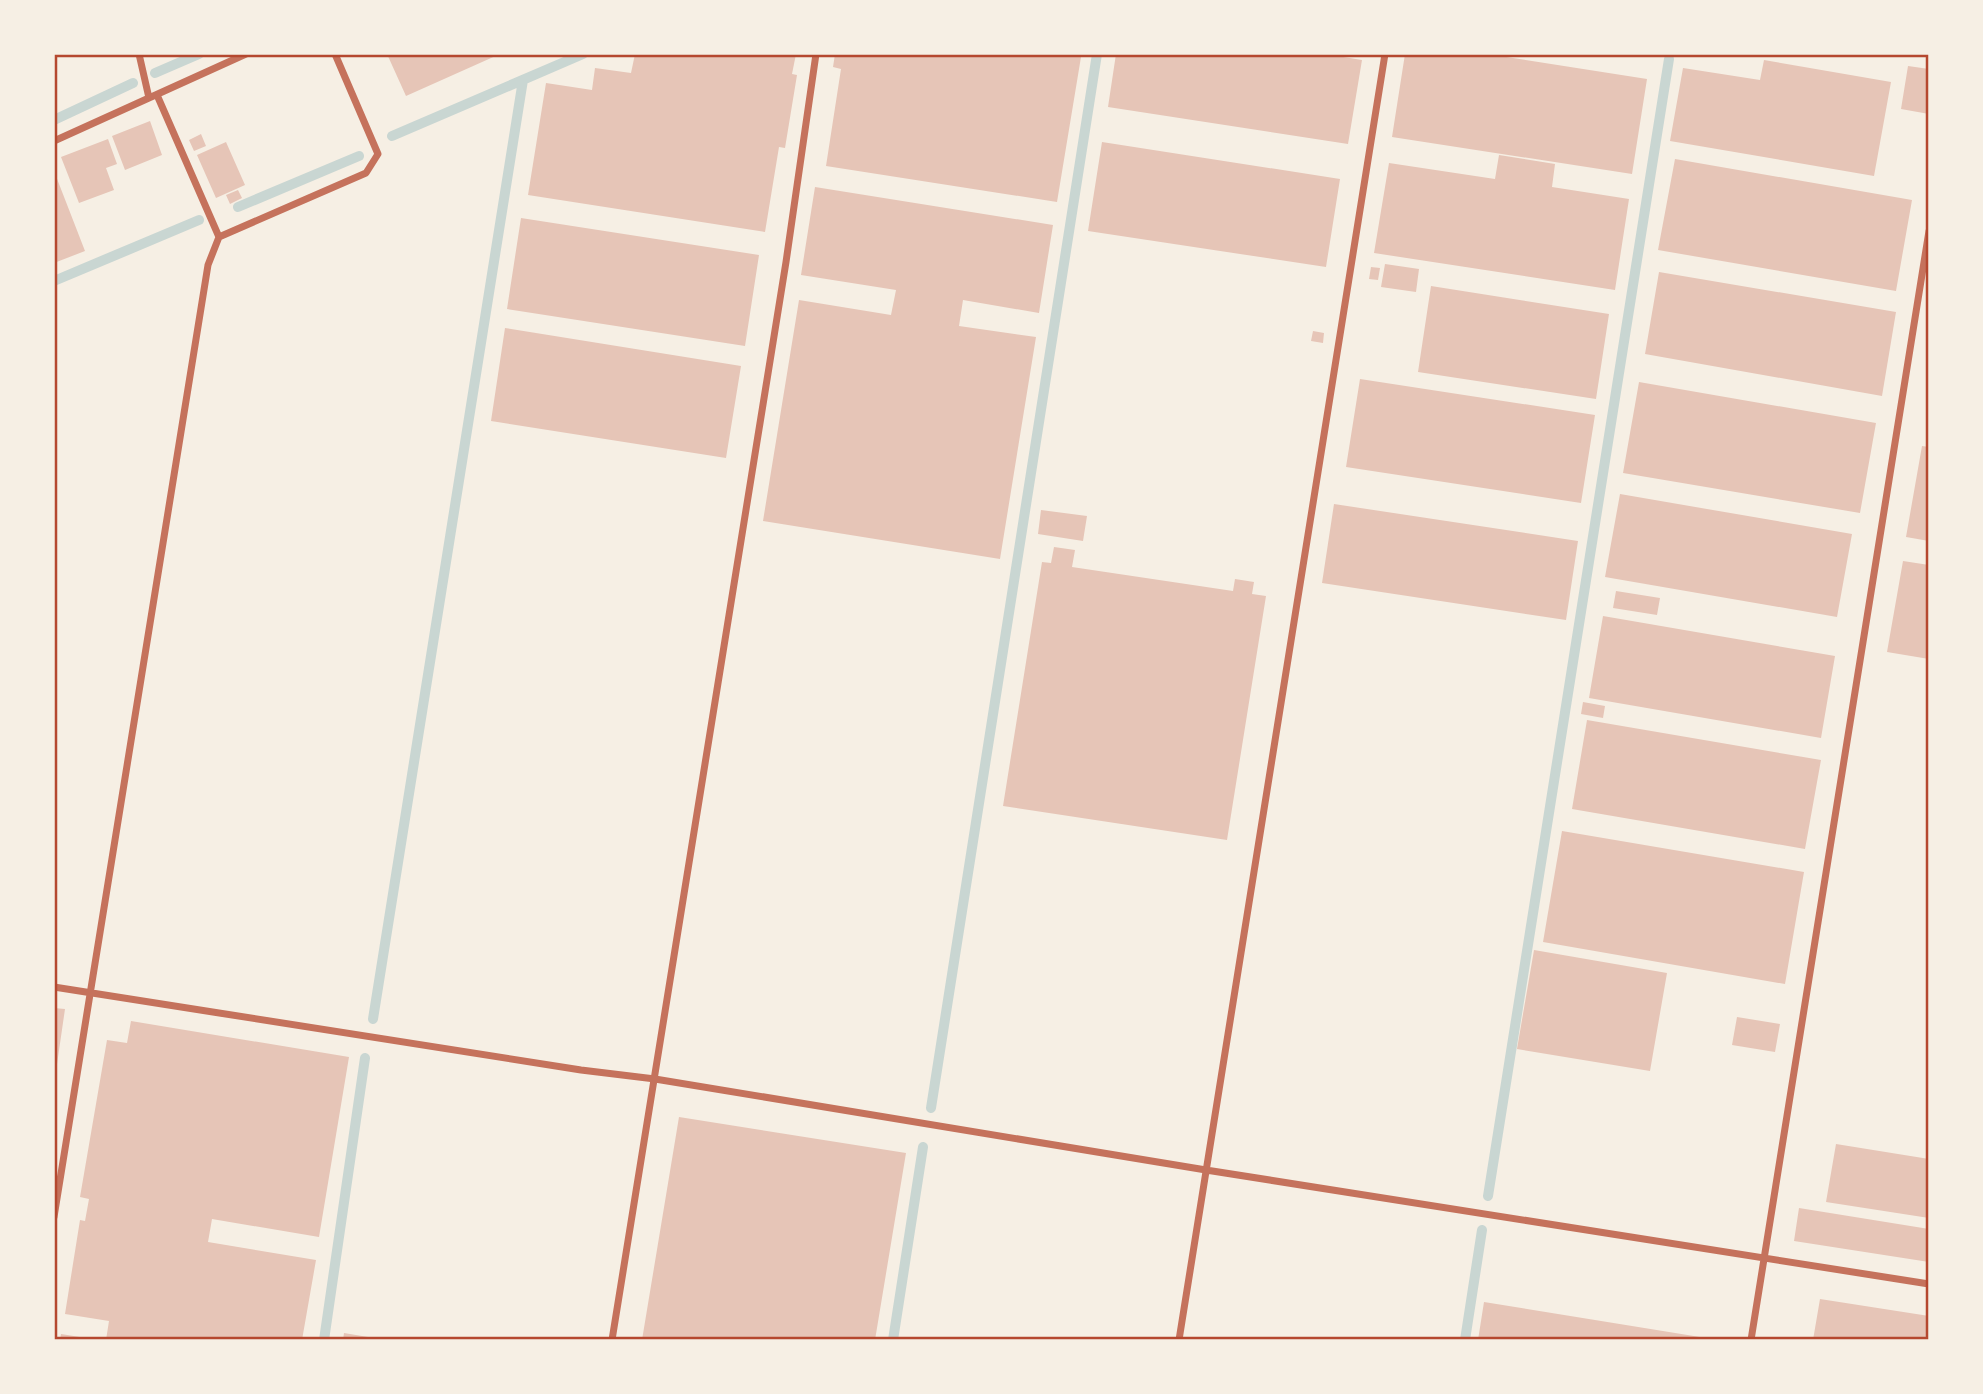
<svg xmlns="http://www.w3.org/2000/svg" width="1983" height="1394" font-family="'IBM Plex Serif',serif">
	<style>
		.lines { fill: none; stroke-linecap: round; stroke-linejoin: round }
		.stream { stroke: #c9d6d2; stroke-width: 10 }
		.building { fill: #e6c5b7 }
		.minor { stroke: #c5725c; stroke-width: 7 }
		.neatline { fill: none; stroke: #b5482f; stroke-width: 2.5 }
	</style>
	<rect width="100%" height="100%" fill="#f6efe4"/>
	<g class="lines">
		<path class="stream" d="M155,73L199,54
			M54,120L133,83
			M392,136L583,54
			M238,207L359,156
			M54,281L199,220
			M373,1019L523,80
			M931,1108L1097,54
			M1488,1196L1669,59
			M324,1340L365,1058
			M893,1340L923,1147
			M1465,1340L1482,1230"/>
	</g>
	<path class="building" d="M387,54H500L406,96Z
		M635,54H796L792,74L797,75L785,148L779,147L765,232L528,195L546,83L592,90L595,68L631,73Z
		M835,54H1062L1081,57L1057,202L826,166L841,69L833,67Z
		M1116,54H1325L1362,60L1348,144L1108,107Z
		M1405,54H1487L1647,79L1632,174L1392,137Z
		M1764,60L1891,82L1874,176L1670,141L1683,68L1760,80Z
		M1908,66L1929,69V114L1901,109Z
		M150,121L162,155L125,170L112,136Z
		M201,134L206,146L194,151L189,140Z
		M108,139L117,164L106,168L114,190L79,203L61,157Z
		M226,142L245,185L216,198L197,155Z
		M1102,142L1340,179L1326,267L1088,231Z
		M1499,155L1555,164L1552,187L1629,199L1615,290L1374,253L1389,163L1495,179Z
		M1675,159L1912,200L1896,291L1658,250Z
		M54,171L85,251L54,263Z
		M815,187L1053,225L1039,313L963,300L959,326L1036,337L1000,559L763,521L799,300L891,315L896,290L801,275Z
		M238,190L242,198L230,204L226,195Z
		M521,218L759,255L745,346L507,309Z
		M1385,264L1419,269L1416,292L1381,287Z
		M1371,267L1380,268L1378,280L1369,279Z
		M1659,272L1896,312L1882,396L1645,354Z
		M1431,286L1609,314L1596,399L1418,372Z
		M505,328L741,366L726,458L491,421Z
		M1313,331L1324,333L1323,343L1311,341Z
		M1360,379L1595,415L1581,503L1346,467Z
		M1639,382L1876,423L1860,513L1623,473Z
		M1922,446L1929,447V541L1906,537Z
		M1620,494L1852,534L1837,617L1605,577Z
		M1334,504L1578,541L1566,620L1322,583Z
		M1041,510L1087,516L1083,541L1038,534Z
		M1054,547L1075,550L1072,567L1233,591L1235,579L1254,582L1252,594L1266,596L1227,840L1003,806L1042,562L1051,563Z
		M1903,561L1929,565V659L1887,652Z
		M1616,591L1660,598L1657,615L1613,608Z
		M1603,616L1835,656L1821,738L1589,698Z
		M1583,702L1605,706L1603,718L1581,714Z
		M1587,720L1821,760L1805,849L1572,809Z
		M1562,831L1804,872L1785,984L1543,942Z
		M1534,950L1667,973L1650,1071L1517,1049Z
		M54,1008L65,1009L56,1071H54Z
		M1737,1017L1780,1024L1775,1052L1732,1045Z
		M131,1021L349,1057L319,1237L212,1219L208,1242L316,1260L302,1340H222L208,1337V1340H106L109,1321L65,1314L80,1220L85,1221L89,1199L80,1197L107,1040L127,1043Z
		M679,1117L906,1153L875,1340H642Z
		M1836,1144L1929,1159V1218L1826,1202Z
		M1799,1208L1929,1229V1262L1794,1241Z
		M1820,1299L1929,1316V1340H1813Z
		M1484,1302L1706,1338V1340H1478Z
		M344,1333L374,1338V1340H343Z
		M61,1334L86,1338V1340H60Z"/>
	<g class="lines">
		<path class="minor" d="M139,54L149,98
			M54,141L246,54
			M219,237L366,173L378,154L335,54
			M54,987L581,1070L655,1079L1206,1170L1929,1284
			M54,1217L208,265L219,237L157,95
			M612,1340L786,262L816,54
			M1179,1340L1385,54
			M1751,1340L1929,231"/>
	</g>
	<rect width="1983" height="1394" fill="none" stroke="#f6efe4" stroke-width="112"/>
	<rect x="56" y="56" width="1871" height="1282" class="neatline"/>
</svg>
